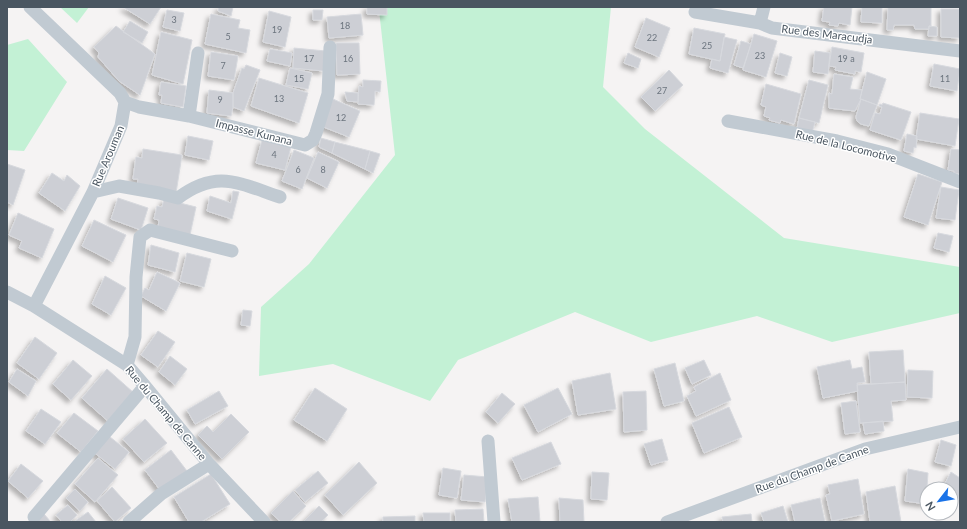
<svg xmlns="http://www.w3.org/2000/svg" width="967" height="529" font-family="Lato,sans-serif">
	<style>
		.green { fill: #c3f1d5 }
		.building { fill: #cdcfd5; stroke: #d7d9de; filter: url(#shadow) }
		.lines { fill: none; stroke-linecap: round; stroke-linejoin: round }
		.street { stroke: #c1cad2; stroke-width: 13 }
		.labels { text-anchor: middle; stroke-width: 3; stroke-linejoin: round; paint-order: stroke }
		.number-label { font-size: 9px; fill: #6b747e }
		.street-label { font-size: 11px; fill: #4a5661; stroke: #fff }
	</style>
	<defs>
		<filter id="shadow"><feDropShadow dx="-3.5" dy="3.5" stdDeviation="2" flood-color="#0004"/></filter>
	</defs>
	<rect width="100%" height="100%" fill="#f5f3f3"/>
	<path class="green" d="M60,7H89L77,23Z
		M377,7H611L603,87L645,129L784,238L960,267V313L832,342L757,316L651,342L575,312L458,360L430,401L333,364L259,376L261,307L309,264L395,155L379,10Z
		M28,39L67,82L24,151L7,150V45Z"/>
	<path class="building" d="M123,7H161L150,24Z
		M219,7H233L231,16L218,11Z
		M367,7H387V15L367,14Z
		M824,7H852L850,25L839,23L838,26L829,25L830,22L822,21Z
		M862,7H882V23L861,22Z
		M888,7H931V26H929V29H915L914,25H894L893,30H887Z
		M941,9H960V38L941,37Z
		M167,10L184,13L180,31L163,27Z
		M313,10H323L322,20H313Z
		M269,11L291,17L285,47L263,42Z
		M211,14L240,20L238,28L250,30L246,53L205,44Z
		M361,14L363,35L329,38L327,17Z
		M646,18L670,28L659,57L635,47Z
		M130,21L148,32L142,43L123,32Z
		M116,26L155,54L140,95L119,81L98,57L99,53L94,47Z
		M929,26L937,27V36H928Z
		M694,28L725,34L720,61L689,54Z
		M161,32L192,40L183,84L152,75Z
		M754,34L777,41L766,77L743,70Z
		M724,37L737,40L728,73L710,68L712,59L720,61Z
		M741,41L751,44L743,68L734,65Z
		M336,43H359L360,74L337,75Z
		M832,47L864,53L861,72L855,71V74L835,70L836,67L829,66Z
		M294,48L326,51L324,71L293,68Z
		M270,49L292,53L290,66L267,61Z
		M815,51L830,53L828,74L813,72Z
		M211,52L238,56L234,80L208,76Z
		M628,53L641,59L638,68L624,63Z
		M780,53L792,57L787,76L775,73Z
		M934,64L960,69L957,91L930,86Z
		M246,65L260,70L244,111L233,107V93L242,68L244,69Z
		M290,68L312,73L308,89L286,85Z
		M669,70L683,85L655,111L641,97Z
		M867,72L886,79L877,105L860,99Z
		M834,74L853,77L850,89L862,90L860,99H861L855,111L829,108V93L832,94Z
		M259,78L308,93L299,123L251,106Z
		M363,80L381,81L380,92L375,91L374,105L358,104L359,86L363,87Z
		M809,80L828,85L819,123L799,118Z
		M161,82L186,86L183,107L161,103L162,95H159Z
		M766,84L801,94L794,124L781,120L780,123L769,120L770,118L764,116L766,107L761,105Z
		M209,90L233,93V107L231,116L207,113Z
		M345,92L358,93V102L347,101Z
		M333,99L360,111L349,137L321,126Z
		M861,99L877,105L869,126L861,124L857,121L856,117Z
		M883,103L911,112L901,140L870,130L875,113L880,114L882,107L879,106L880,104L882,105Z
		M920,113L959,119L955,146L916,139Z
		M799,118L815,122L812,133L797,129Z
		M907,134L917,136L916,148L914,147L913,153L904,151Z
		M188,136L213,141L209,160L185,155Z
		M321,138L335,142L332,153L319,147Z
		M262,140L291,147L285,170L256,163Z
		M335,142L370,151L365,169L332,153Z
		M143,149L182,155L176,193L137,187L138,179H133L136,157L142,158Z
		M951,149L960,150V174L954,173V171L948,170Z
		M294,150L314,158L302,189L282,181Z
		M370,151L380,154L373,173L365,169Z
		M318,152L339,162L327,188L307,178Z
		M7,164L25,170L13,205L7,202Z
		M52,173L64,181L67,175L80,186L65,211L39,193Z
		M918,174L942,182L928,225L904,217Z
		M941,187L959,190L955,220L936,218Z
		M233,191L239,192L232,219L207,211L210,196L231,203Z
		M118,198L148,208L141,230L111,219Z
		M164,199L196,207L190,235L158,228L159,220L154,219L157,206L162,207Z
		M18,213L54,229L42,258L19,248L22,241L9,235Z
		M94,220L126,235L113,262L82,246Z
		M938,233L953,236L949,252L934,248Z
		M151,245L179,253L175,272L148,265Z
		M187,253L211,259L204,287L180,281Z
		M157,272L180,283L166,311L141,296L145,288L149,290Z
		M105,276L126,288L111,315L92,304Z
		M243,310L252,311L250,326L241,325Z
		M158,331L175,342L158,367L141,355Z
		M35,337L57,353L39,379L17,363Z
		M903,350L905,382L871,384L869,352Z
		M170,356L187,369L175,385L159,372Z
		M73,360L92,376L71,400L53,384Z
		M704,360L711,375L692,384L685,368Z
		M850,360L852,369L862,367L865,382L857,383L858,391L823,398L817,367Z
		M675,363L684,401L664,406L654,369Z
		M17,369L36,381L28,396L9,382Z
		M107,369L134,393L109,422L82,398Z
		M908,370L933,371L932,398L907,397Z
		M610,373L616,409L578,415L572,381Z
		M720,373L731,400L696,416L687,396L696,391L694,387Z
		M905,382L906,400L891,401L893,421L860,423L857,385Z
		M315,388L347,409L327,441L294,420Z
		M558,388L572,414L538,432L524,405Z
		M219,391L228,406L195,424L187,410Z
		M646,391L647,430L624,432L623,392Z
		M502,393L515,404L498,423L486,412Z
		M856,401L860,432L845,434L841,403Z
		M729,407L742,437L704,453L692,423Z
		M41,409L61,422L45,444L26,431Z
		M74,413L98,431L81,452L57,433Z
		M231,414L249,432L222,459L198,435L207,426L213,432Z
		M145,419L167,443L144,462L123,439Z
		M883,421L884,431L865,434L863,423Z
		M105,433L129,452L115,469L91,450Z
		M662,439L668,460L651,465L644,444Z
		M941,440L956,445L951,466L935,462Z
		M551,442L561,464L522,480L512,458Z
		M171,450L187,471L160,490L145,470Z
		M98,458L118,475L95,502L75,484Z
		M359,462L377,483L343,515L325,495Z
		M21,464L43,481L28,498L8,481Z
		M443,468L461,471L457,498L439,495Z
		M908,469L928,473L926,504L905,501Z
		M318,471L328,483L305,502L295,490Z
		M592,472L609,473L607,500L591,499Z
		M951,472L960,478V495L953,508L951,507V489H942Z
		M211,474L230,504L201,522H189L174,497Z
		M464,475L488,477L485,502L461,500Z
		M858,479L864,514L832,521L826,495L830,494L828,485Z
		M895,486L901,522H870L866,492Z
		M112,487L131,508L115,522L97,501Z
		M75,489L88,502L80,511L66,498Z
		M293,491L306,506L289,522H281L271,513Z
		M538,497L540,522H512L508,499Z
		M559,498L583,500L584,522H560Z
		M820,498L825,522H795L791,505Z
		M68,505L77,515L70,522H62L56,515Z
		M319,506L328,515L321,522H303Z
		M783,506L788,522H764L761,513Z
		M483,509L484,522H456L455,510Z
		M88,512L96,522H76L75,521Z
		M423,513H450V522H424Z
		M44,514L51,522H34Z
		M751,514L752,522H723L722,517Z
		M415,516V522H383V517Z"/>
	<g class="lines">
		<path class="street" d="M30,7L120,93L125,102L121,126L93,192L34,306
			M695,12L760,23L772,28L960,51
			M760,23L764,7
			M125,102L139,107L189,116L305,145L313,140L316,133L328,94L330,47
			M189,116L198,53
			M728,121L837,141L888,154L960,182
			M93,192L119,186L159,193L178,198C217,169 238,183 280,197
			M7,292L34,306L127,365L145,386L209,464L264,522
			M127,365L135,337L136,277L140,237L150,230L232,251
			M488,441L494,522
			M34,517L145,386
			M129,522L161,494L209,464
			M667,522L865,449L960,427"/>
	</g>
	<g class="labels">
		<g class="number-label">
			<text x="174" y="23">3</text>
			<text x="345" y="29">18</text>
			<text x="277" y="33">19</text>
			<text x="228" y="40">5</text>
			<text x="652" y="41">22</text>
			<text x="707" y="49">25</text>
			<text x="760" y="59">23</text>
			<text x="309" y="62">17</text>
			<text x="348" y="62">16</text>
			<text x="846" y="62">19 a</text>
			<text x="223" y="69">7</text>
			<text x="299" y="82">15</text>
			<text x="945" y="82">11</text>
			<text x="662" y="94">27</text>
			<text x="279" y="102">13</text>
			<text x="220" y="103">9</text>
			<text x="341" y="121">12</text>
			<text x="274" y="158">4</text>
			<text x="298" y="173">6</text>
			<text x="323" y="173">8</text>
		</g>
		<g class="street-label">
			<text transform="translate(827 34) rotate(7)" y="4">Rue des Maracudja</text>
			<text transform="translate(254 132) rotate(14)" y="4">Impasse Kunana</text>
			<text transform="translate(846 146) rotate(14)" y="4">Rue de la Locomotive</text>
			<text transform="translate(108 156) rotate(-67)" y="4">Rue Arouman</text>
			<text transform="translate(166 413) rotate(50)" y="4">Rue du Champ de Canne</text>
			<text transform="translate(812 469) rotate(-20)" y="4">Rue du Champ de Canne</text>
		</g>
	</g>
	<rect width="967" height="529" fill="none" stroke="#4a5661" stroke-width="16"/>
	<g transform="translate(939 501) rotate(239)"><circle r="19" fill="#ffffff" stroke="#b7bbc0"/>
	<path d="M0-3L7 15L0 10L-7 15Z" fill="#1a73e8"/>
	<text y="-6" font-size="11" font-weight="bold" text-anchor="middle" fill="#4a5661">N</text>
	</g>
</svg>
